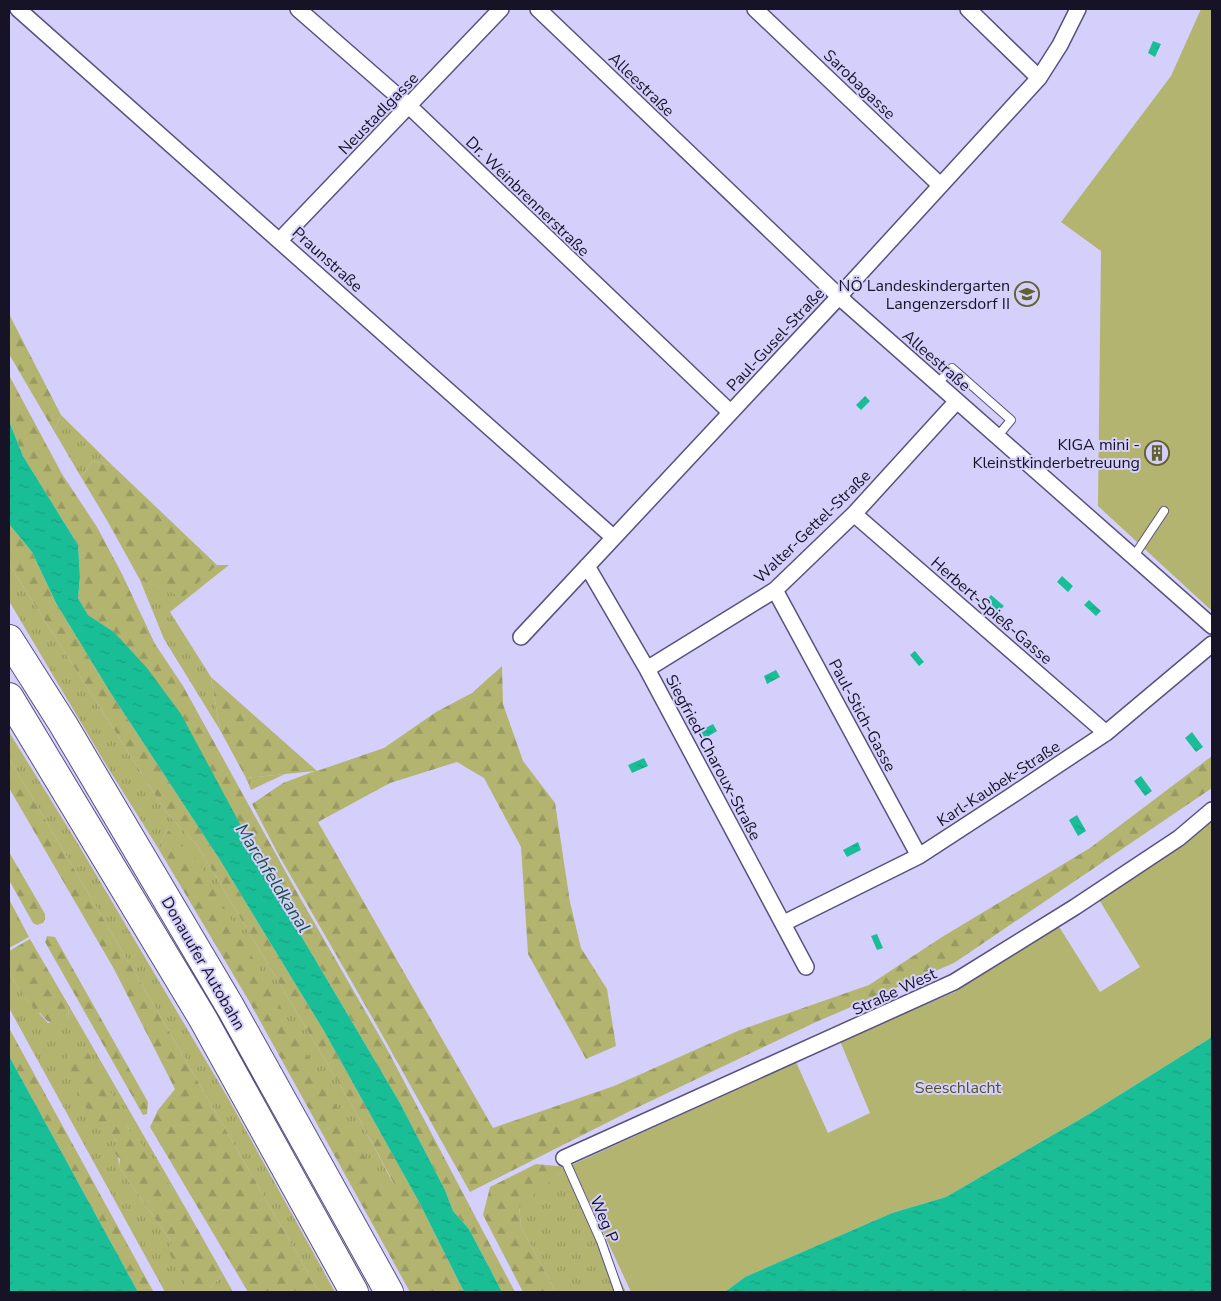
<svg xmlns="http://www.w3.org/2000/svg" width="1221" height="1301" font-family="'Nunito Sans',sans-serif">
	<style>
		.grass { fill: url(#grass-tufts) }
		.forest { fill: url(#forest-firs) }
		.green { fill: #b2b470 }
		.water { fill: url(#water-ripples) }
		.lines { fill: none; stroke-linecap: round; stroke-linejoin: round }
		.service-casing { stroke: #595280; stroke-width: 10 }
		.minor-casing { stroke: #595280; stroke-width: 18 }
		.motorway-casing { stroke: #595280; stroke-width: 30 }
		.service { stroke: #fff; stroke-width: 8 }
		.minor { stroke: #fff; stroke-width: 15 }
		.motorway { stroke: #fff; stroke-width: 28 }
		.labels { text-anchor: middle; stroke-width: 4; stroke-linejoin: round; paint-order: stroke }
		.street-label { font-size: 16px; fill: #161326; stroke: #d5d0fb }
		.poi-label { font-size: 16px; fill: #161326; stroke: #d5d0fb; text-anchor: end }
		.park-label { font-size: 16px; fill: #525324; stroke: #d5d0fb }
		.water-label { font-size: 18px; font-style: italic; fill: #175241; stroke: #d5d0fb }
	</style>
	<defs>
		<pattern id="grass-tufts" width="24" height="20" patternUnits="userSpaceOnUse" patternTransform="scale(1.25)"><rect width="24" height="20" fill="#b2b470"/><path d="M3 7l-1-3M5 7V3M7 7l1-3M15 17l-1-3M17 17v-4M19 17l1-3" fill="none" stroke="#989a61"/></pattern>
		<pattern id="forest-firs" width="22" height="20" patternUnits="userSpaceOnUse" patternTransform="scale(1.25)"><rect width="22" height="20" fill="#b2b470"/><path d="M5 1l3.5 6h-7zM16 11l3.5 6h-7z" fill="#989a61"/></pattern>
		<pattern id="water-ripples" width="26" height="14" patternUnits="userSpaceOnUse" patternTransform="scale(1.25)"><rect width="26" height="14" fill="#19be96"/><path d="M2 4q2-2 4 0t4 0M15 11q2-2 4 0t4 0" fill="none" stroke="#16a281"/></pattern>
	</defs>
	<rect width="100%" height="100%" fill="#d5d0fb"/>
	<path class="grass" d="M61,415L113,466L93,461L81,477L54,431Z
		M9,564L166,812L197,845L353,1107L394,1185L383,1189L167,829L158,848L105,763L9,601Z
		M217,565H229L170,612L211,677L220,730L164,639L140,580L182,596Z
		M9,732L75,839L228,1098L335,1292H319L159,1014L9,758Z
		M285,774L251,790L246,778Z
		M9,899L29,937L9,948Z
		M9,973L26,999L48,1023L68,1020L69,1006L185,1207L134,1134L130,1133L127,1126L112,1135L117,1141L119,1167L172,1243L210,1288L223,1274L233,1292H165L9,1008Z
		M568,1167L601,1241L626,1292H556L521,1227L519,1205Z"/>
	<path class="forest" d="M9,314L61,415L54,431L9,354Z
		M9,375L62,474L97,527L122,574L155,644L183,686L299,896L387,1049L515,1292H502L469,1229L453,1211L445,1190L400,1103L290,917L239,825L114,632L88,615L78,598L80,577L78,545L23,456L9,421Z
		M93,461L113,466L217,565L183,597L140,580L108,522L81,477Z
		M9,524L32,552L56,603L110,692L220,860L324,1031L419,1202L464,1292H410L249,1001L158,848L167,829L198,861L383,1189L394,1184L353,1107L197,845L166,812L9,564Z
		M502,666L503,704L523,761L555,803L570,902L581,948L607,989L616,1046L586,1059L528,954L521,847L484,778L457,762L390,783L318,822L493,1128L614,1086L740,1030L869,985L942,937L1090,848L1212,756V788L954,963L816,1022L632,1110L470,1192L376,1024L277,852L252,804L283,783L315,771L246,778L220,730L211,677L317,771L384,748L436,712L472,693Z
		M9,758L159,1014L319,1292H248L150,1127L158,1110L175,1089L114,969L9,788Z
		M9,852L45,914V919L43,923L37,925L33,923L9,880Z
		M47,936L55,937L148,1102L147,1114L143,1115L45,942Z
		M30,939L69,1006L68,1020C52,1025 51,1026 40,1013L34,1016L31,1013L34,1008L26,999L9,973V951Z
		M9,1028L153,1291V1292H138L9,1056Z
		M77,1048L87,1051L119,1106L130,1133H134L185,1207L223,1274L210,1288L186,1285L167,1249L172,1243L119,1167L120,1159L112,1150L117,1141L112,1135L104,1133L92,1120L66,1065L68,1054Z
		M536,1164L568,1167L519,1206L521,1227L556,1292H523L483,1215L490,1187Z"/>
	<path class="green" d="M1201,9H1212V611L1098,506L1101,251L1061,222L1171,76Z
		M1212,820V1037L1089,1114L946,1197L892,1213L745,1277L725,1292H631L572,1165L796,1062L828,1133L870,1113L840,1041L955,992L1058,925L1100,992L1140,967L1098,898L1183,844Z"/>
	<path class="water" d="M1153,41L1161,44L1155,57L1148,53Z
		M865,396L870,401L861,410L856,405Z
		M9,421L23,456L78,545L80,577L78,598L88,615L114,632L147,668L181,714L290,917L400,1103L445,1190L453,1211L469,1229L502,1292H464L419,1202L324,1031L220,860L110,692L56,603L32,552L9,524Z
		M1062,576L1073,586L1068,592L1057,582Z
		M991,595L1004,606L997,613L985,602Z
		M1089,600L1101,611L1096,616L1084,605Z
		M915,651L924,662L919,666L910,655Z
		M776,670L780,677L767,684L764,676Z
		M713,724L717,731L704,739L700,731Z
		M1192,732L1203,747L1196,752L1185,738Z
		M644,758L648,766L632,773L628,765Z
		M1141,776L1152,791L1145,796L1134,781Z
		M1077,815L1086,831L1078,836L1069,820Z
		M858,842L861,850L847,857L843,850Z
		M877,934L883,948L877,950L871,936Z
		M1212,1037V1292H725L745,1277L892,1213L946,1197L1089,1114Z
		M9,1056L138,1292H9Z"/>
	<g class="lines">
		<defs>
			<path id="service" d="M937,384L952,368L1011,420L997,437
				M1134,556L1164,511
				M564,1158L601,1241L619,1292"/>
			<path id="minor" d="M18,9L613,537
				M298,9L409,106L730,412
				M538,9L846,303L1212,626
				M755,9L940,185
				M968,9L1039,78
				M280,240L501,9
				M854,514L1106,733
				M587,566L647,669L806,967
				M775,590L919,856
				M521,637L833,303L1039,78L1060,45L1078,9
				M647,669L775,590L854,514L957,401
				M784,923L919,856L1011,796L1106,733L1212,644
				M564,1158L954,982L1075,907L1179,838L1212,810"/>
			<path id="motorway" d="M9,639L63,724L231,1008L389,1292
				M9,697L203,1019L354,1292"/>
		</defs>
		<use href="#service" class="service-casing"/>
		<use href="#minor" class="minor-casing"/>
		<use href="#motorway" class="motorway-casing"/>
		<use href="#service" class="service"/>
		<use href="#minor" class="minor"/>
		<use href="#motorway" class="motorway"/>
	</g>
	<defs>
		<symbol id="school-ring" viewBox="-11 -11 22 22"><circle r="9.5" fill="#d5d0fb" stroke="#61622f" stroke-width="1.5"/><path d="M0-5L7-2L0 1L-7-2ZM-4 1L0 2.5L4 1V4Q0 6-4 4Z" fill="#61622f"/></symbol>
		<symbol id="building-ring" viewBox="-11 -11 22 22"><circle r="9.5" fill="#d5d0fb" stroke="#61622f" stroke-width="1.5"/><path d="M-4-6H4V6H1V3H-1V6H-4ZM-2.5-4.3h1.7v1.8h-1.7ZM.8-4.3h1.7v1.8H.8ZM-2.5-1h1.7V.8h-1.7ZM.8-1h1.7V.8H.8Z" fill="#61622f"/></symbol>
	</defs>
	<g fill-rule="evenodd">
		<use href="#school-ring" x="1013" y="280" width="28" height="28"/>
		<use href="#building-ring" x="1143" y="439" width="28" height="28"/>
	</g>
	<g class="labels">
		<g class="street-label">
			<text transform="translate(642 84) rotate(44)" y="6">Alleestraße</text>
			<text transform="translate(860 84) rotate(44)" y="6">Sarobagasse</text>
			<text transform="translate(378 113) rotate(-46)" y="6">Neustadlgasse</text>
			<text transform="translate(528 196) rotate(44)" y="6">Dr. Weinbrennerstraße</text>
			<text transform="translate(328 259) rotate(42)" y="6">Praunstraße</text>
			<text transform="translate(775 339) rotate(-47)" y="6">Paul-Gusel-Straße</text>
			<text transform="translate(937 360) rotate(41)" y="6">Alleestraße</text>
			<text transform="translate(812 526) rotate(-44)" y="6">Walter-Gettel-Straße</text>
			<text transform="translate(992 610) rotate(41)" y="6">Herbert-Spieß-Gasse</text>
			<text transform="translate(863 715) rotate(62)" y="6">Paul-Stich-Gasse</text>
			<text transform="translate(714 757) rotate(62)" y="6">Siegfried-Charoux-Straße</text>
			<text transform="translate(998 783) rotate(-33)" y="6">Karl-Kaubek-Straße</text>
			<text transform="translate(204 963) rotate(60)" y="6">Donauufer Autobahn</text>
			<text transform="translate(894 991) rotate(-25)" y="6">Straße West</text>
			<text transform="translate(605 1219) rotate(67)" y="6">Weg P</text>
		</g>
		<g class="poi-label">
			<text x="1010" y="291">NÖ Landeskindergarten<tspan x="1010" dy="18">Langenzersdorf II</tspan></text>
			<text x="1140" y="450">KIGA mini -<tspan x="1140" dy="18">Kleinstkinderbetreuung</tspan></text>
		</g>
		<g class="park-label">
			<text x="958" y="1093">Seeschlacht</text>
		</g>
		<g class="water-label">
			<text transform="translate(273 878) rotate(58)" y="6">Marchfeldkanal</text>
		</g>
	</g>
	<rect width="1221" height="1301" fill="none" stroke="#161326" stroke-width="20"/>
</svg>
